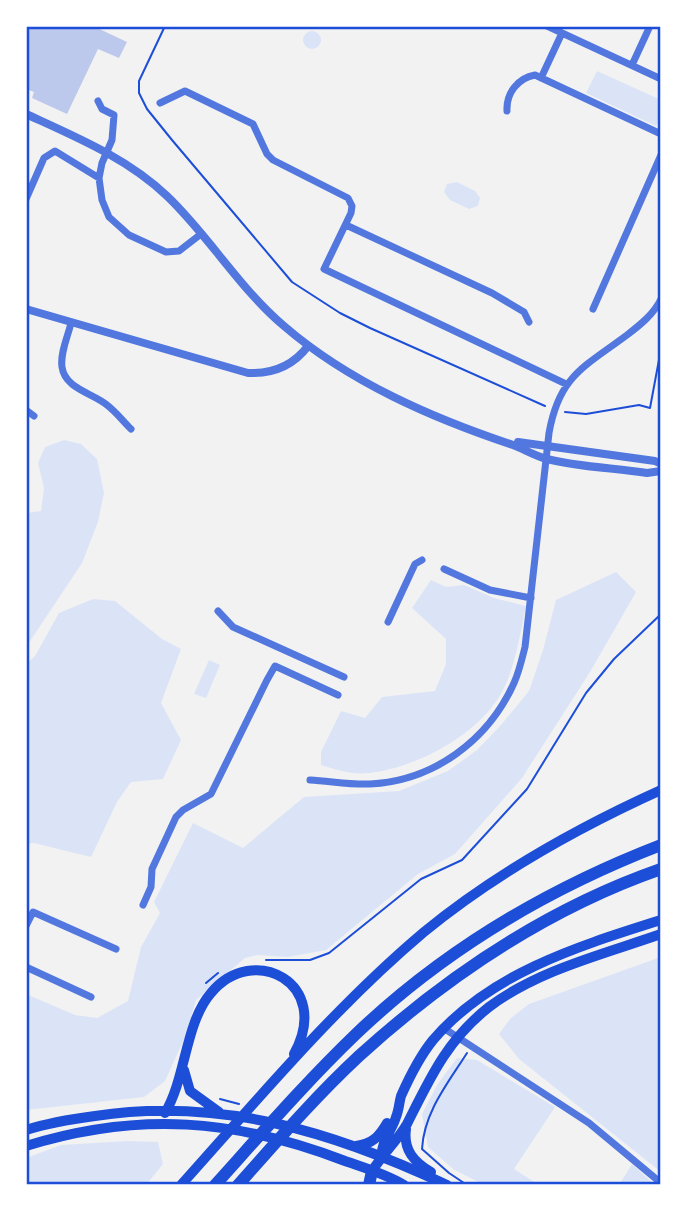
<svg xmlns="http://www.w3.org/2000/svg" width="687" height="1211" font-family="'Fira Sans Condensed',sans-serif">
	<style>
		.green { fill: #dbe4f7 }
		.building { fill: #bdc9ec }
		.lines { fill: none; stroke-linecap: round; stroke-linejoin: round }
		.path { stroke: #1d4ed8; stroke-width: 2 }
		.minor { stroke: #5277de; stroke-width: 7 }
		.tertiary { stroke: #5277de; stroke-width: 8 }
		.secondary { stroke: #1d4ed8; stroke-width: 10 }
		.motorway { stroke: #1d4ed8; stroke-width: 12 }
		.neatline { fill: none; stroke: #1d4ed8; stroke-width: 2.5 }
	</style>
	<rect width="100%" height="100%" fill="#f2f2f2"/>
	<path class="green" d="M303 40a9 9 0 1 1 18 0a9 9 0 1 1-18 0Z
		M597,71L661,100V116L656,126L586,93Z
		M457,182L475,191L480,198L478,206L469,209L450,200L444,192L447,184Z
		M64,440L81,444L97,459L104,493L98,522L82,563L26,647V513L41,511L44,488L38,463L45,447Z
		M616,572L636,592L590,672L522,778L455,854L418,874L326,950L288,957L257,955L245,958L196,1000L185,1037L165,1081L144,1097L26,1110V994L75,1015L97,1018L128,1001L141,947L160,913L154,902L193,823L243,848L304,797L399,791L448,771L477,750L501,725L529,691L543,650L556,600Z
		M431,580L446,587L464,585L494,598L526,606C520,634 516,664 503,690C481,734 416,768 369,773C353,775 336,770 321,765V752L341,711L365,718L382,697L435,691L446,664V639L412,608Z
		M93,599L115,601L162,639L181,649L161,703L181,740L163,779L131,782L117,802L91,857L34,843L26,844V664L35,656L59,613Z
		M209,660L220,665L206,698L194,694Z
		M661,957V1172L519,1059L499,1034L511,1018L529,1004Z
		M457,1058L477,1060L555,1107L514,1169L539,1185H484L453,1169L428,1147L422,1114L437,1085Z
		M128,1141L158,1142L163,1164L146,1185H26V1158L61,1145Z
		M632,1164L655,1185H619Z"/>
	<path class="building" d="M26,26H93L127,42L119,58L98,49L67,114L32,98L34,92L26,89Z"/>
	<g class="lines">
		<path class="path" d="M165,26L139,81V93L147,109L172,140L292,282L340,313L370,328L545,406
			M565,412L586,414L639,405L650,408L661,349
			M266,960H310L329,953L421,879L462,860L527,789L586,693L614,659L660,615
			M206,983L218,973
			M220,1099L239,1104
			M422,1149C424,1112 448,1083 467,1053
			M422,1149L449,1173L467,1185"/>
		<path class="minor" d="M547,26L661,79
			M632,65L650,26
			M541,78L562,33
			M98,101L102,109L114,115L112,140L102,163L99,178L102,200L109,217L129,235L166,252L179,251L201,234
			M160,103L185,91L253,124L267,154L273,160L348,198L352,206L351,213L324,269L566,384
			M507,111C506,93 518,78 535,75L661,134
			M26,199L44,158L55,151L99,178
			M346,225L492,293L524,312L529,322
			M593,309L661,155
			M71,323C68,336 60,353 62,367C65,389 93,393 107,405C116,412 123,421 131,429
			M26,410L34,416
			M444,569L490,590L531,598
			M218,611L233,627L344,677
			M388,622L415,564L422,560
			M310,780C330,781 350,785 370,784C433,781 488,741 514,683C519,672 522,659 525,647L549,433C559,376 584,367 627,335C640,325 654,314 661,299
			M143,905L151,887L152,869L176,817L183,810L211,794L267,680L275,666L338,695
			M26,926L33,912L116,949
			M26,967L91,997
			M445,1029L589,1123L661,1183"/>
		<path class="tertiary" d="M26,114C76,137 127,158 167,196C209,236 239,288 284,326C349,382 432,418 513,445C524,449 535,456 547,459C579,467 614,468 647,473L661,471
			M26,309L248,373C273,374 293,366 308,346
			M518,442L655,461L661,464"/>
		<path class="secondary" d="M184,1070L190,1091L219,1112
			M165,1113C186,1078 185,1023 211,993C253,942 333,983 294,1054
			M406,1129C403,1150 414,1162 431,1172
			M26,1130C48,1123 72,1119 95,1116C221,1097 334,1132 447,1185
			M26,1146C139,1111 236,1119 345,1161C365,1168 386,1174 404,1185
			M356,1146C372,1144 379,1137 387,1123
			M382,1156C381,1141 392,1131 396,1117C399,1110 399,1103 401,1096C409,1078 420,1056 433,1040C490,973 579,946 661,920
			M372,1171C383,1154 397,1141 407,1124C430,1078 447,1040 489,1007C538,970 604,954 661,934
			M181,1185C259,1098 335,1007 424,932C496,873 577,828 661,790"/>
		<path class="motorway" d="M215,1185C261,1134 307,1081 356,1034C445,949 547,889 661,845
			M238,1185C277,1141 316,1096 359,1056C446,977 549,908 661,869
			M369,1185L372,1171"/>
	</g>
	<rect width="687" height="1211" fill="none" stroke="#ffffff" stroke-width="56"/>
	<rect x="28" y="28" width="631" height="1155" class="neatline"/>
</svg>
